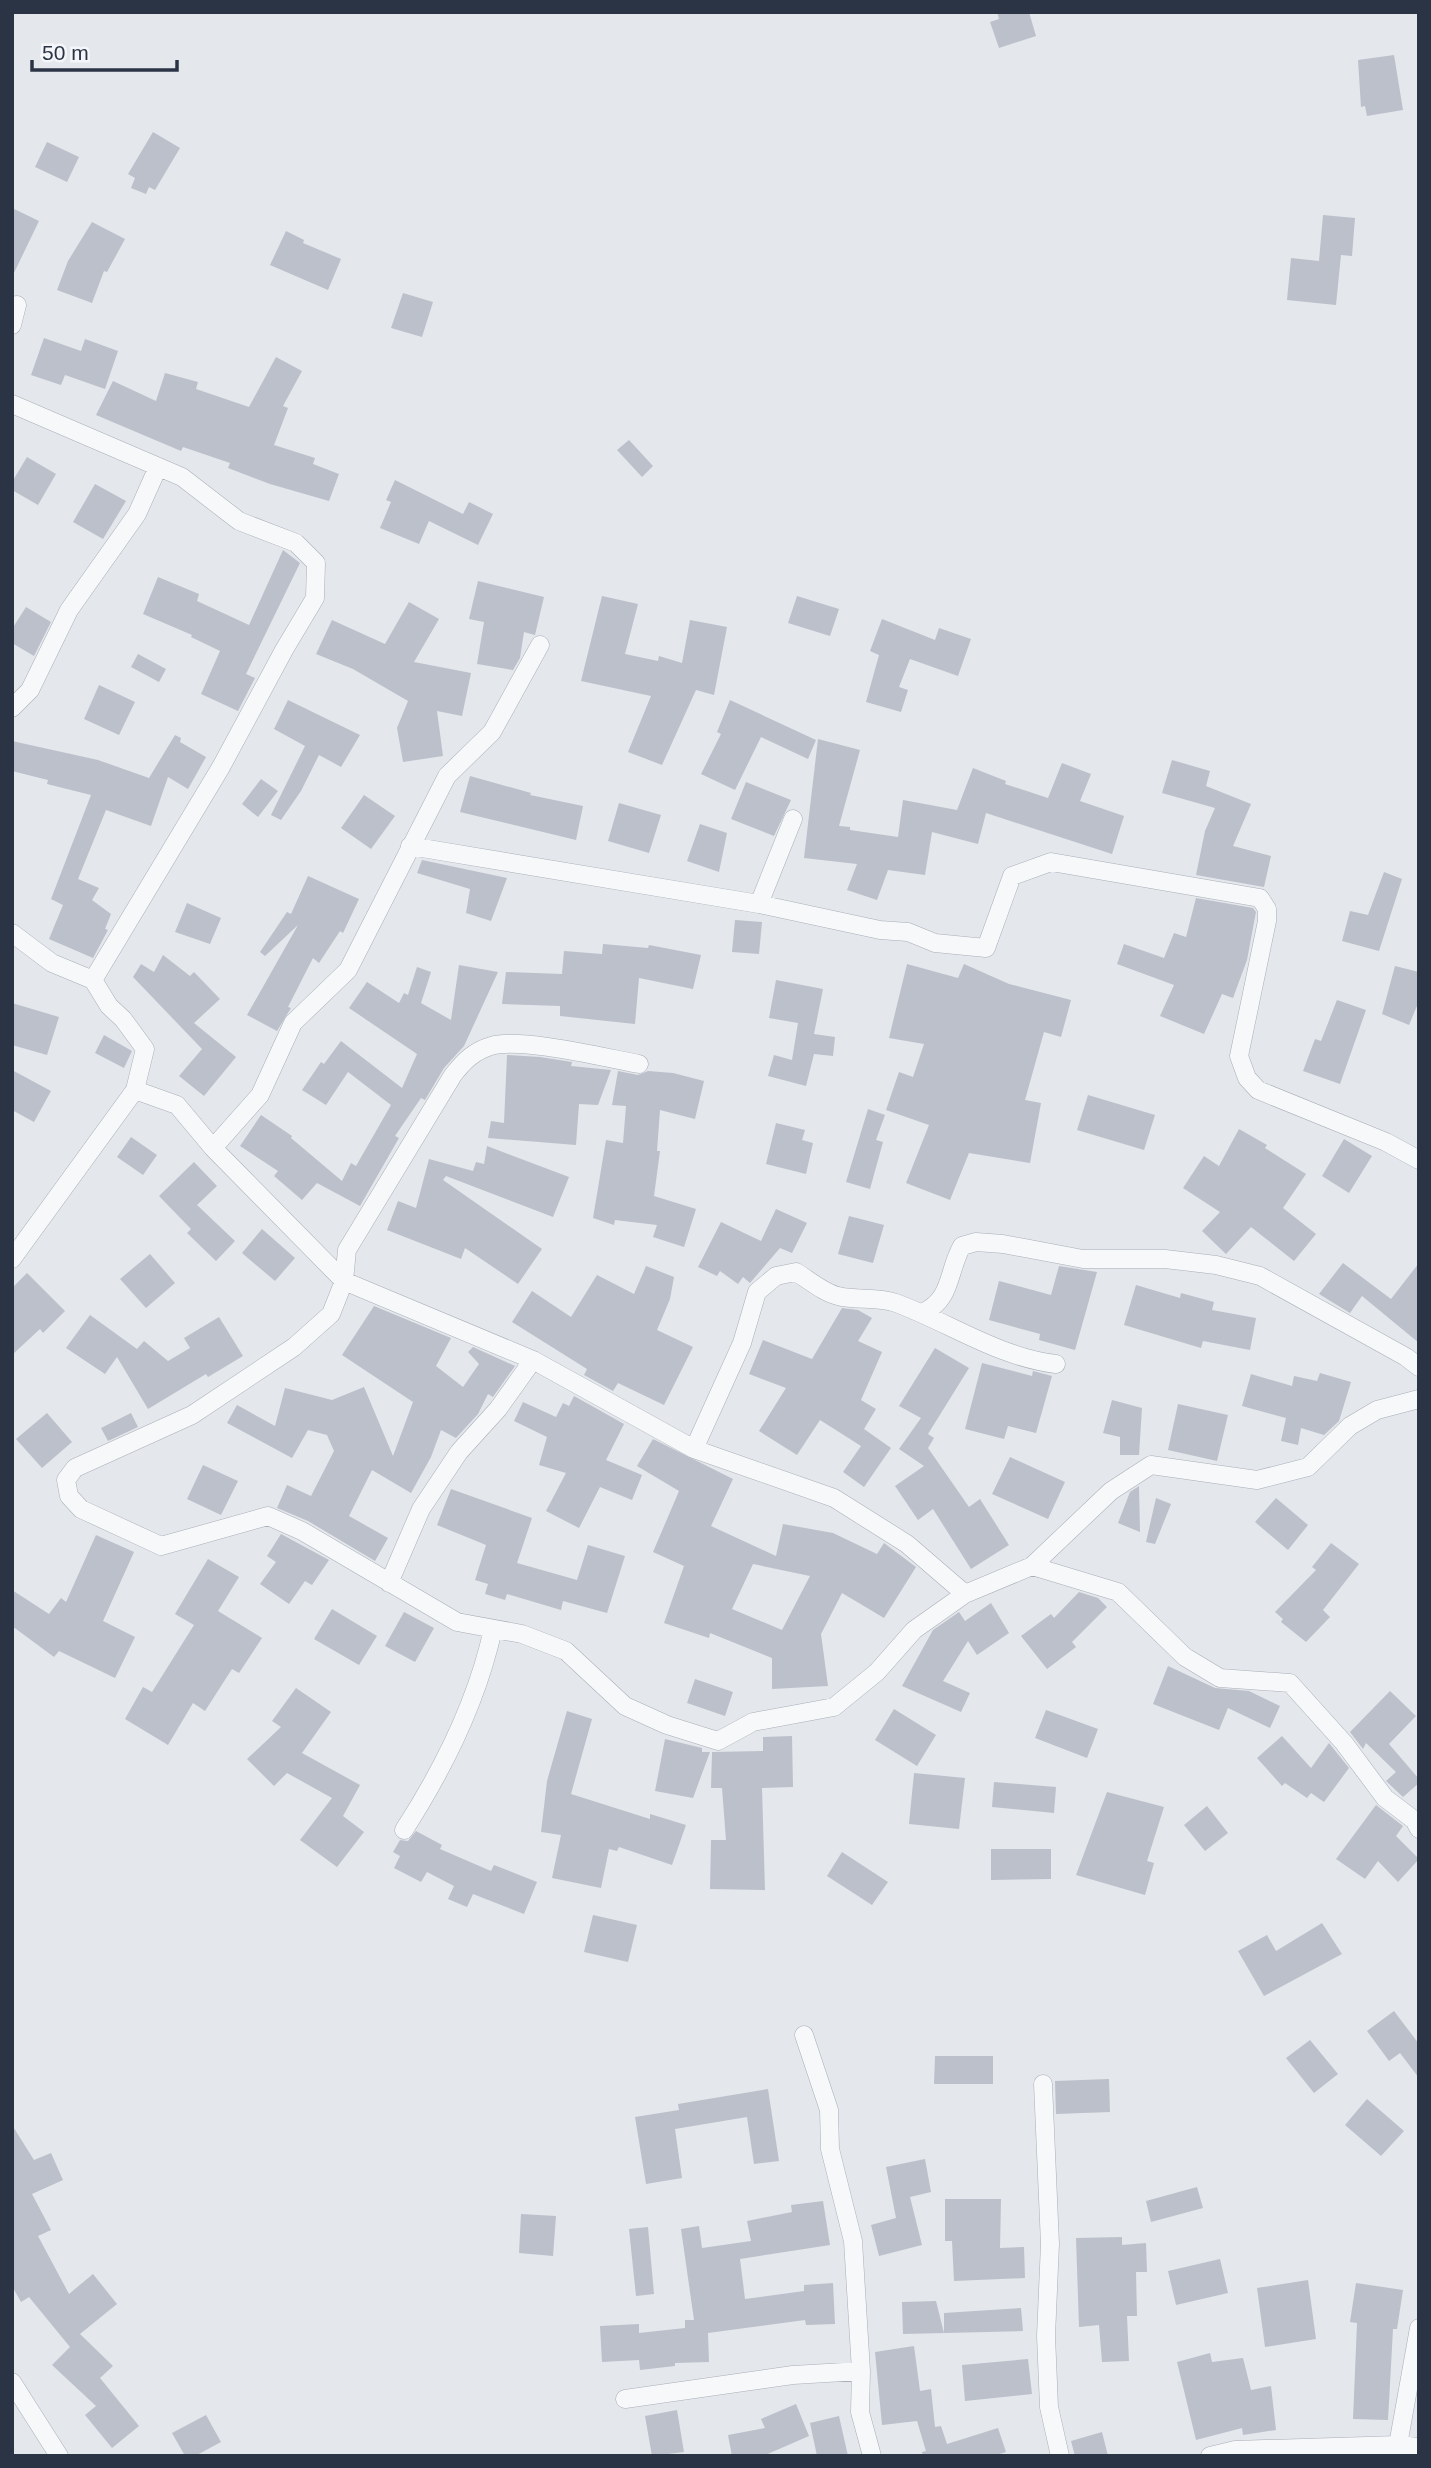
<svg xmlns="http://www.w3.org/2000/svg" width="1431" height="2468" font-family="Arial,sans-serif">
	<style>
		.building { fill: #bbc0ca; fill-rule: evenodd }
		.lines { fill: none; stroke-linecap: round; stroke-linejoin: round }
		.street-casing { stroke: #a9aeb7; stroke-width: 19 }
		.street { stroke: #f7f8fa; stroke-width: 18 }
	</style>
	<rect width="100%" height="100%" fill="#e4e7ec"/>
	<path class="building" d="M997,12H1029L1036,36L999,48L990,22L999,19Z
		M1394,55L1403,110L1367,116L1365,106L1361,107L1358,60Z
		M153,132L180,148L155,190L149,187L146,194L131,188L135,178L128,174Z
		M47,142L79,157L67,182L35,167Z
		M12,208L39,221L12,277Z
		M1323,215L1355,218L1352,256L1341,255L1336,305L1287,300L1291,258L1319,261Z
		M92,222L125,239L107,272L104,271L92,303L57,290L68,261Z
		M286,231L304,240L303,243L341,259L328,290L270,265Z
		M403,293L433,302L422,337L391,328Z
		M44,338L81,351L85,339L118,351L105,389L65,375L61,385L31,375Z
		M276,357L302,371L283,406L288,408L274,445L315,458L313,464L339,474L329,501L270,484L228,468L230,463L183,447L181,451L96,415L113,381L156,401L165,373L198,382L196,389L249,407Z
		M629,440L653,466L642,477L617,450Z
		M27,457L56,474L38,505L12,490V482Z
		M395,480L463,514L469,502L493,514L478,545L429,521L419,544L380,528L391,502L386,500Z
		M95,484L126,501L103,539L73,522Z
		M283,550L300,563L246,674L255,678L238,711L201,694L220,651L191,637L192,635L143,614L158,577L199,594L197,601L249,625Z
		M478,581L544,597L535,635L524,632L520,658L513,670L477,664L484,622L469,619Z
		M602,596L638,604L625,654L658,661L659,656L682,663L690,620L727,627L714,695L696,690L662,765L628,752L651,696L581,681Z
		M797,596L839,609L830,636L788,623Z
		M409,602L439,619L414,662L471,673L462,716L437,711L443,756L403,762L397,728L408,701L353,669L316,654L332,620L385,644Z
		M26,607L51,622L34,656L12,643V629Z
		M882,619L935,640L939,628L971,639L958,676L910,659L899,687L908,690L901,712L866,702L879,655L870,651Z
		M138,654L166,669L159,682L131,667Z
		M99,685L135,702L119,735L84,719Z
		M288,700L360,735L341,767L319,755L301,791L281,820L271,815L305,746L274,729Z
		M730,700L816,740L808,759L761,737L735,790L701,774L721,734L717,732Z
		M175,735L181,738L180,742L206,757L188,789L168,777L151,826L106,810L78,879L99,888L92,900L111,914L105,929L108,930L93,958L49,939L63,905L51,899L91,795L47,784L48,780L12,771V741L98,760L149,778Z
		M818,739L860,750L839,826L850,827V830L898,837L903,800L957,810L973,768L1006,781L1005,784L1048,798L1062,763L1091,774L1080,801L1124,816L1112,854L986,813L978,844L932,832L925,875L888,870L877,900L847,890L857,864L804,858Z
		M1172,760L1210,771L1206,786L1251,804L1233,846L1271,856L1264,887L1196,875L1205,831L1215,808L1162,793Z
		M470,776L531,793L530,795L583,806L576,840L460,812Z
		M261,779L278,791L258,817L242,804Z
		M746,782L791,800L774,836L731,819Z
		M364,795L395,816L371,849L341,828Z
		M619,803L661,815L649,853L608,841Z
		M700,824L727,833L719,872L687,861Z
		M422,860L507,878L491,921L466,913L470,889L417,873Z
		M1384,872L1402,879L1379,951L1342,941L1350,911L1368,915Z
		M308,876L359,899L343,933L340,931L319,963L313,958L288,1007L291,1008L277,1031L247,1015L298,925L265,956L260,952L287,912L291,914Z
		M1196,898L1253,908L1256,912L1247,960L1233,998L1222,994L1204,1034L1160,1016L1174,985L1117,964L1124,944L1164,958L1174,933L1186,937Z
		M187,903L221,918L210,944L175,932Z
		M735,920L762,922L759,954L732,952Z
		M603,944L648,948L649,945L701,955L693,989L639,978L635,1024L560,1016V1006L502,1004L506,972L562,974L564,951L602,954Z
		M163,955L190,976L194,972L220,999L194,1023L236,1057L204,1096L179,1076L202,1049L133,977L141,964L154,972Z
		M907,964L958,978L964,964L1009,984L1071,1000L1061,1037L1044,1032L1025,1100L1041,1103L1030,1163L969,1153L950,1200L906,1183L929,1125L886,1110L899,1072L913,1077L924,1044L889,1038Z
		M459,965L498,972L464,1046L444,1068L425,1100L421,1098L395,1136L399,1138L360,1206L317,1183L302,1200L274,1176L278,1171L240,1146L261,1115L292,1136L291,1138L342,1181L351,1163L356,1166L391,1105L348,1072L326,1105L302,1090L321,1062L324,1064L341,1041L402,1088L417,1054L349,1008L367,982L399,1003L404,993L408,995L417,967L431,972L421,1003L451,1020Z
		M1395,966L1419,972V1001L1409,1025L1382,1014Z
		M776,980L823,989L814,1034L835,1037L833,1056L814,1054L806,1086L768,1076L774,1055L792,1060L798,1023L769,1018Z
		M1337,1000L1366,1010L1340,1084L1303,1071L1315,1039L1321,1041Z
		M12,1003L59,1017L47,1055L12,1045Z
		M104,1035L132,1051L124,1068L95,1053Z
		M507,1055L540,1057L572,1062L571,1066L611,1070L598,1105L579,1104L576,1145L488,1138L491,1121L504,1123Z
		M12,1070L51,1091L34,1122L12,1110Z
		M618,1071L638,1075L648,1071L673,1073L704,1081L695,1119L660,1110L657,1151H660L654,1196L696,1209L684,1247L653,1237L657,1225L615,1220L614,1225L593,1218L606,1140L623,1143L626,1106L612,1105Z
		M1088,1095L1155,1115L1144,1150L1077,1130Z
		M868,1109L885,1115L876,1140L883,1142L870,1189L846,1182Z
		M776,1123L805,1130L802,1140L813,1143L806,1174L766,1164Z
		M1239,1129L1267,1145L1265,1148L1306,1174L1283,1208L1316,1234L1294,1261L1251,1227L1226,1254L1202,1231L1220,1212L1183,1188L1204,1156L1219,1166Z
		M131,1137L157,1155L143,1175L117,1157Z
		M1344,1139L1372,1156L1349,1193L1322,1176Z
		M487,1146L569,1177L553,1217L446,1176L443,1180L542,1249L518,1284L465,1248L461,1259L387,1230L398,1201L416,1208L429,1159L473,1171L476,1162L484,1164Z
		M194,1162L217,1186L197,1205L235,1241L216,1261L187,1233L191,1229L159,1196Z
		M776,1209L807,1223L792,1253L780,1248L750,1283L743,1277L738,1284L720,1271L717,1276L698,1267L721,1222L761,1241Z
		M849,1216L884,1225L873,1263L838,1254Z
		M262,1229L295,1258L275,1281L242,1253Z
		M150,1254L175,1283L146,1308L120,1279Z
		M1343,1263L1391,1299L1419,1263V1343L1362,1296L1350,1313L1319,1294Z
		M646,1266L674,1277L670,1299L657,1330L693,1347L664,1405L618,1383L613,1391L584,1375L587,1369L512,1322L532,1291L571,1317L597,1275L634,1294Z
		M1059,1266L1097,1272L1075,1350L1039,1340L1040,1334L989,1320L999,1281L1051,1295Z
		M27,1273L65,1311L43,1333L40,1329L12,1355V1288Z
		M1136,1285L1180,1298L1181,1293L1214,1302L1212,1310L1256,1318L1250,1350L1203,1341L1201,1348L1124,1325Z
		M374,1306L451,1338L436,1366L463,1387L479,1364L468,1352L473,1347L515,1366L493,1397L488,1394L478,1414L456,1438L441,1430L431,1457L411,1493L372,1470L349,1516L388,1538L375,1561L308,1521L277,1508L287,1485L311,1496L334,1451L327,1435L308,1430L292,1458L227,1423L237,1405L275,1426L285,1388L332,1400L364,1387L393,1456L413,1402L342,1355Z
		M842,1308L858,1310L872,1318L858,1341L882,1352L861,1400L876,1409L864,1429L891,1448L864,1487L843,1472L861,1446L820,1420L797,1455L759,1431L786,1388L749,1374L763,1340L812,1359Z
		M90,1315L137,1349L144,1341L168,1361L190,1348L184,1338L219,1317L243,1356L208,1377L206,1374L148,1409L117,1357L105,1374L66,1348Z
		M935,1348L969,1368L928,1434L934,1438L928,1448L969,1507L980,1499L1009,1545L971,1569L933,1509L918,1520L895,1486L924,1466L899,1449L921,1418L899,1406Z
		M982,1363L1032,1376L1033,1371L1052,1376L1036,1433L1008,1426L1004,1439L965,1429Z
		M1320,1373L1351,1382L1339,1421L1324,1435L1301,1428L1298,1445L1281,1441L1286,1418L1242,1406L1251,1374L1292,1386L1294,1376L1317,1381Z
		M574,1396L624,1424L606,1460L642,1475L632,1500L600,1487L579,1528L546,1511L566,1473L539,1465L547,1437L514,1421L523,1402L556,1417L563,1403L569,1406Z
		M1112,1400L1142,1408L1139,1455H1120V1437L1103,1433Z
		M1178,1404L1228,1415L1217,1461L1168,1450Z
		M47,1413L72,1442L42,1468L16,1439Z
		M131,1413L138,1427L108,1441L101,1428Z
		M653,1439L733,1479L711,1526L776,1556L783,1524L833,1533L877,1554L884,1543L916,1567L884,1618L842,1593L821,1634L828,1686L772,1689V1658L710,1633L709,1638L664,1623L684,1566L653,1552L679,1491L637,1466ZM753,1564L810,1576L782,1630L732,1609Z
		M1010,1457L1065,1482L1048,1519L992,1494Z
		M203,1465L238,1481L221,1515L187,1499Z
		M1139,1486L1140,1532L1118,1523L1130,1492Z
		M451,1489L532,1518L517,1563L577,1580L588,1545L625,1556L607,1613L563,1601L561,1610L507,1594L505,1600L485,1594L488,1584L475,1580L486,1545L437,1525Z
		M1156,1498L1171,1504L1155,1544L1146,1542Z
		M1276,1498L1308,1525L1288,1550L1255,1522Z
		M281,1534L329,1560L312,1585L305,1581L289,1604L260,1584L276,1562L267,1556Z
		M96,1535L134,1552L103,1621L135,1637L115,1678L59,1651L54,1657L12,1626V1590L49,1614L61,1598L66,1602Z
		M1331,1543L1359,1564L1323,1610L1330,1617L1306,1642L1281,1622L1283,1619L1275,1612L1316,1570L1312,1567Z
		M208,1559L239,1577L218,1611L262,1638L239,1673L232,1669L205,1711L193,1703L168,1745L125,1719L143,1687L152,1692L194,1625L175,1614Z
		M1079,1592L1098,1598L1107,1607L1072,1642L1076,1647L1047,1669L1021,1636L1051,1614L1054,1618Z
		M991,1603L1009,1633L977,1655L968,1641L943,1681L970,1693L961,1712L902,1686L933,1630L959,1612L965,1621Z
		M332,1609L377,1636L359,1665L314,1639Z
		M404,1612L434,1628L415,1662L385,1646Z
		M1168,1666L1215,1688L1249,1691L1280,1706L1270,1728L1228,1708L1219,1730L1153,1704Z
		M695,1679L733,1692L725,1716L687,1703Z
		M296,1688L331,1712L302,1753L360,1785L343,1816L364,1832L337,1867L300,1840L332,1798L287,1773L274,1786L247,1759L281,1727L272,1721Z
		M1390,1691L1416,1716L1389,1744L1419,1779V1783L1403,1797L1386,1781L1396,1772L1366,1743L1363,1749L1350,1732Z
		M894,1709L936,1735L917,1766L875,1740Z
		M1046,1710L1098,1729L1087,1758L1035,1738Z
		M567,1711L592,1719L571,1794L650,1819V1814L686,1825L672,1865L619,1847L617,1851L609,1849L601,1888L552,1878L561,1835L541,1832L547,1781Z
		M792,1736L793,1787L762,1788L765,1890L710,1889L711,1840H726L722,1788H711L712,1752L763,1751V1737Z
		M1282,1736L1311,1768L1329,1743L1349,1768L1324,1802L1311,1793L1307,1798L1285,1783L1282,1786L1257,1758Z
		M665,1739L702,1748V1752H710L693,1798L655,1791Z
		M914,1773L965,1778L959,1829L909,1824Z
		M994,1782L1056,1787L1054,1813L992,1807Z
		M1107,1792L1164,1807L1147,1861L1154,1863L1145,1895L1076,1875Z
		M1376,1805L1403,1826L1396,1836L1419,1859L1398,1882L1378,1861L1365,1879L1336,1859Z
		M1207,1806L1228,1833L1205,1851L1184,1825Z
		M416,1831L442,1845L440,1849L491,1871L494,1865L537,1882L524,1914L473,1894L467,1907L448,1899L454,1886L427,1872L421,1882L394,1868L400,1856L393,1852L400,1840L408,1841Z
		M991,1849H1051V1879L991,1880Z
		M842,1852L888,1882L872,1905L827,1876Z
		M593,1915L637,1925L628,1962L584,1952Z
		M1322,1923L1342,1954L1264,1996L1238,1951L1267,1935L1276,1951Z
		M1394,2011L1419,2044V2078L1400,2053L1389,2061L1367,2031Z
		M1310,2040L1338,2074L1314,2093L1286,2058Z
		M935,2056H993V2084H934Z
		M1109,2079L1110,2112L1056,2114L1055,2081Z
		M768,2089L779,2161L754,2164L747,2117L675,2129L682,2178L646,2184L635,2117L679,2110L678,2104Z
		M1367,2099L1404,2131L1381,2156L1345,2125Z
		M12,2125L34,2160L51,2153L63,2180L32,2194L51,2230L38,2236L69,2294L93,2274L117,2304L80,2334L113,2366L100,2378L139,2426L112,2448L85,2415L96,2406L52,2365L70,2347L29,2297L21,2302L12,2286Z
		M925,2159L931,2192L910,2197L922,2245L879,2256L871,2225L896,2218L886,2167Z
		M1197,2187L1203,2208L1151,2222L1146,2201Z
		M945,2199H1001L1000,2248L1024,2247L1025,2278L954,2281L952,2241H945Z
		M823,2201L830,2245L740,2259L745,2299L804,2291V2285L833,2283L835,2324L806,2325L805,2320L708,2333L709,2362L675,2363V2366L640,2370L639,2360L602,2362L600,2326L639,2324V2333L685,2328V2320H694L681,2229L699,2226L702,2248L751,2241L747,2221L792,2212L791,2205Z
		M521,2214L556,2216L553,2256L519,2253Z
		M648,2227L654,2294L636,2296L629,2229Z
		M1122,2237V2245L1146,2243L1147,2272H1136L1137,2316H1127L1129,2361L1102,2362L1099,2325L1079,2327L1076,2238Z
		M1220,2259L1228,2293L1176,2305L1168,2271Z
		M1308,2280L1316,2339L1265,2347L1257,2288Z
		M1356,2283L1403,2290L1397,2329H1393L1388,2420L1353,2419L1357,2323L1350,2322Z
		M936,2301L944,2333V2313L1021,2308L1023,2331L903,2334L902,2302Z
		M914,2346L920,2391L931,2389L935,2427L941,2426L947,2444L998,2428L1006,2452L993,2456H923L922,2452L926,2451L917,2421L882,2425L875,2352Z
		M1210,2353L1212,2362L1243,2358L1251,2390L1271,2386L1276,2430L1243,2435L1242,2428L1196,2440L1177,2362Z
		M1028,2359L1032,2394L965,2401L962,2365Z
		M796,2404L809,2436L763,2456H732L728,2435L765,2428L761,2419Z
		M677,2410L684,2452L652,2456L645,2416Z
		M206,2415L221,2442L195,2456H185L172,2433Z
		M839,2416L848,2456H817L810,2423Z
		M1102,2432L1108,2456H1075L1071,2441Z"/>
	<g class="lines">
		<defs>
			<path id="street" d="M12,325L17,305
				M12,404L182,477L239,521L296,543L316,563L315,598L284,650L221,767L93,980
				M12,708L30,690L69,610L137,514L158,467
				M410,846L759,904L880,930L908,932L935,943L986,948L1012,876L1051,862L1260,898L1267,909V921L1239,1056L1247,1078L1258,1090L1386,1142L1419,1160
				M759,904L793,819
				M12,933L52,963L93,980L109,1006L123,1019L145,1049L135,1090L12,1259
				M639,1064C606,1058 520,1037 491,1046C474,1051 464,1061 453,1075L347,1250L344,1281L331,1314L294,1347L192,1415L75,1468L66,1480L69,1496L81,1509L161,1546L268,1516L302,1531L457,1622L522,1634L566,1651L625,1706L667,1725L718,1741L753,1722L834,1707L877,1672L914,1630L965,1594L1032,1566L1111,1491L1151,1465L1257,1480L1308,1467L1350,1426L1377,1410L1419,1399
				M135,1090L177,1105L213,1148L344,1281L533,1360L694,1449L834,1498L907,1544L965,1594
				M213,1148L260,1095L293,1023L348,970L447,776L492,732L540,645
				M922,1313C953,1299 947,1272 962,1246L976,1242L1003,1244L1083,1259H1165L1216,1265L1260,1276L1406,1357L1419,1367
				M694,1449L742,1343L757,1292L776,1276L796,1272C809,1280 824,1293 838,1296C857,1301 878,1296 896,1303C950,1323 998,1357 1056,1364
				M1032,1566L1118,1592L1185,1657L1220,1678L1290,1683L1344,1743L1385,1798L1414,1820L1419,1829
				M389,1583L421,1509L459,1452L498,1409L533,1360
				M404,1830C444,1768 477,1702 493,1629
				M804,2035L829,2110L830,2149L853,2241L861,2371
				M1043,2084L1050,2244L1046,2336L1049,2407L1060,2456
				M12,2382L59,2456
				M625,2399L793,2375L861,2371L860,2412L872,2456
				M1210,2456L1235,2450L1398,2445L1419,2447
				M1396,2456L1419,2328"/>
		</defs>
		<use href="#street" class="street-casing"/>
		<use href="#street" class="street"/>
	</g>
	<rect width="1431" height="2468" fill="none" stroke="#2b3445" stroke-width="28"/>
	<path d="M32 60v10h145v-10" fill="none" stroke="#2b3445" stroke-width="3.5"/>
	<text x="42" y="60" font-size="21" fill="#2b3445" stroke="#f4f6f9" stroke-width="5" paint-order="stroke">50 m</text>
</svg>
